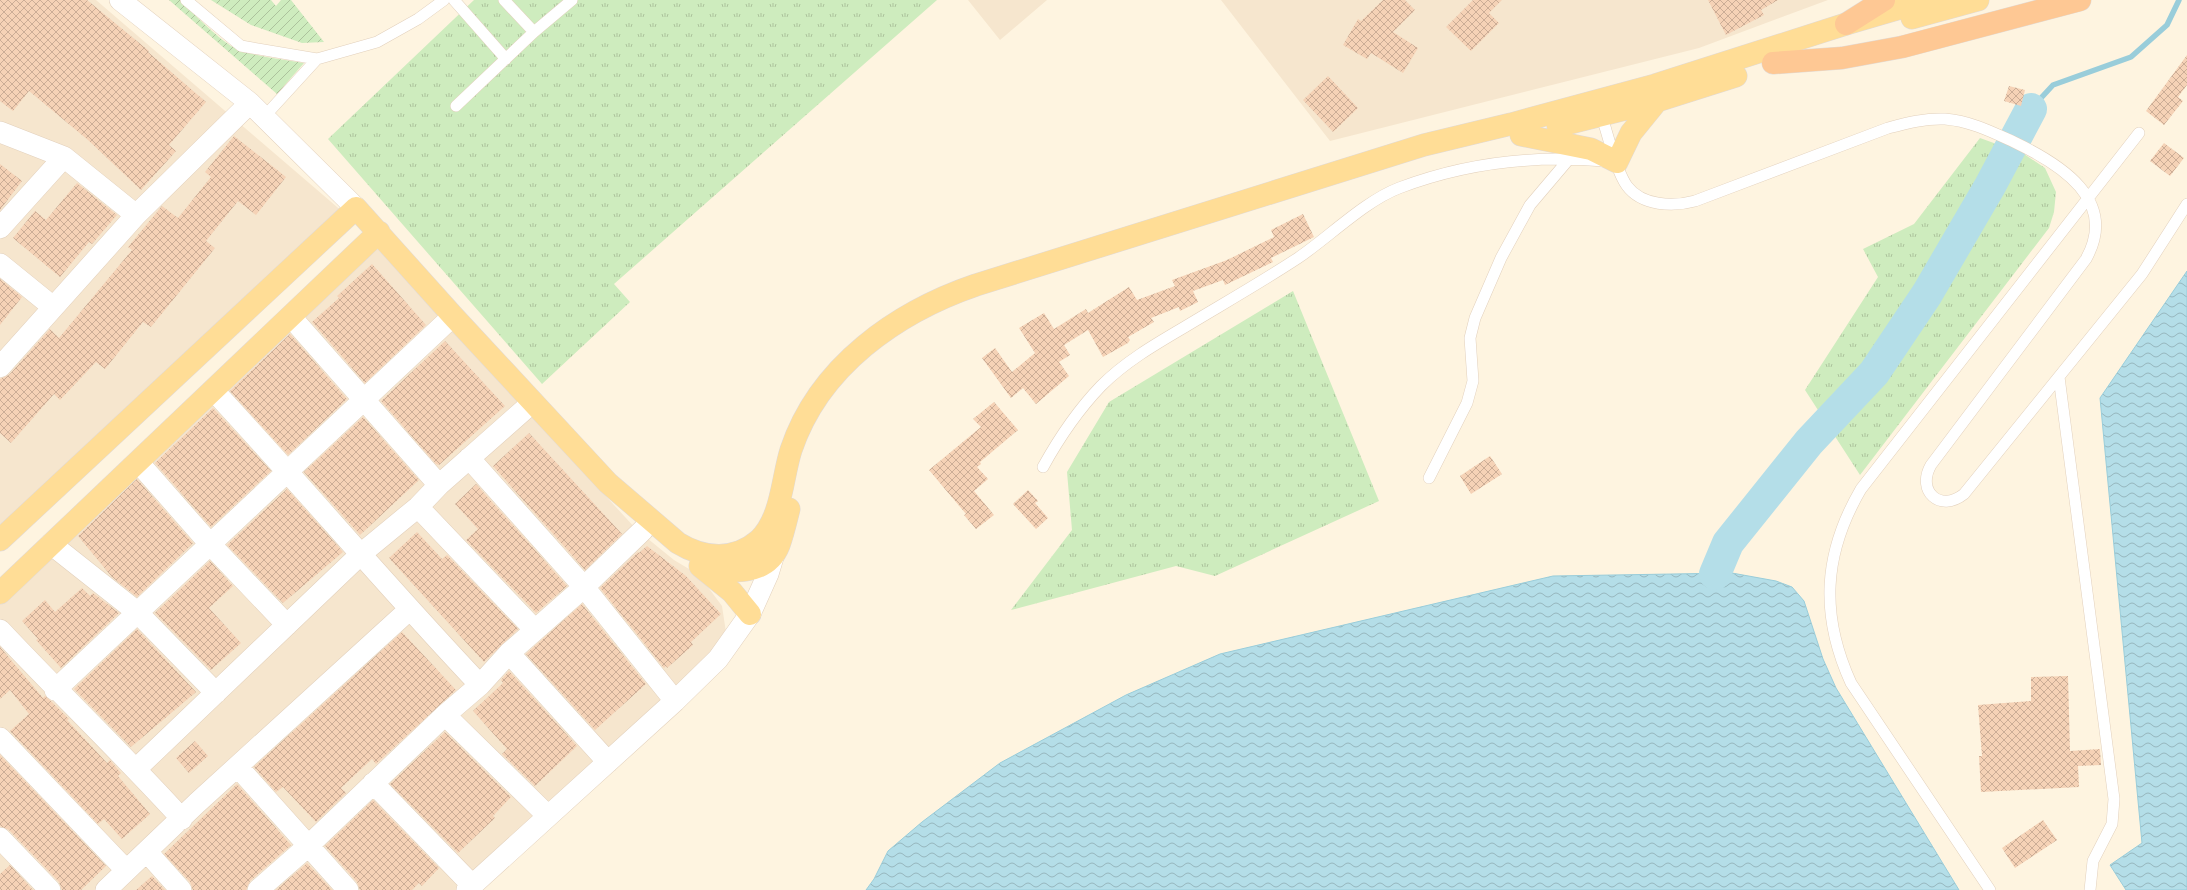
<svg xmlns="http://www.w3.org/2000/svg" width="2187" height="890" font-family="Overpass,sans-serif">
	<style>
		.residential { fill: #f6e6ce }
		.grass { fill: url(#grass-tufts) }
		.garden { fill: url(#garden-furrows) }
		.water { fill: url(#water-waves); stroke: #99cdda }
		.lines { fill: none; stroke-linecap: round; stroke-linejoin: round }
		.stream { stroke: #99cdda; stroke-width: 5.5 }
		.river { stroke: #b4dee8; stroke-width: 32 }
		.building { fill: url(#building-cross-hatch) }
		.service-casing { stroke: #e2d0bc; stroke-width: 12 }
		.minor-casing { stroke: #e2d0bc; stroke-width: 22 }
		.primary-casing { stroke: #e1dad6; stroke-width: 23 }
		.trunk-casing { stroke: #e1dad6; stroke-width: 23 }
		.service { stroke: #fff; stroke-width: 11 }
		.minor { stroke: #fff; stroke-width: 21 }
		.primary { stroke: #ffdd96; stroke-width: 22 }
		.trunk { stroke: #fec894; stroke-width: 22 }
	</style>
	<defs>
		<pattern id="grass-tufts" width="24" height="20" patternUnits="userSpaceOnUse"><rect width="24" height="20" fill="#ceecbe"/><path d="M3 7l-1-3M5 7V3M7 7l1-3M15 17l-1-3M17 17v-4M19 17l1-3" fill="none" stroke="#acc29c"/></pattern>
		<pattern id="garden-furrows" width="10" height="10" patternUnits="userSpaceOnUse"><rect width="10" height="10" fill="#ceecbe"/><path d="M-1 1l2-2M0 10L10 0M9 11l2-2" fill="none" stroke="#acc29c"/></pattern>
		<pattern id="water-waves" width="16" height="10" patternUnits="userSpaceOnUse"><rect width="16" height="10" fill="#b4dee8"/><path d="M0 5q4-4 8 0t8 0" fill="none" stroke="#97b7be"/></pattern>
		<pattern id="building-cross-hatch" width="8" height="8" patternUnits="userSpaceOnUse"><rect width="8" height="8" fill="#f5d2b6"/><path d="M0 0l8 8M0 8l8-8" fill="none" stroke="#cbad96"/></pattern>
	</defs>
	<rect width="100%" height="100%" fill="#fef4e0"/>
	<path class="residential" d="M0,0H96L351,219L0,542Z
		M968,0H1047L1000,40Z
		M1221,0H1828L1699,48L1330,141Z
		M373,243L637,530L674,560L699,575L722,606L727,639L461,890H0V601Z"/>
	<path class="grass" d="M474,0H937L614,284L630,302L542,384L328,139Z
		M1980,138L2024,154L2045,168L2056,192L2054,212L2049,228L1860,475L1805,390L1878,277L1863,249L1914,224Z
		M1293,291L1379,501L1215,576L1176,566L1011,610L1072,530L1067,472L1109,402Z"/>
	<path class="garden" d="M169,0H180C192,12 222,43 237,49C258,57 281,59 304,63L277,94Z
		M211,0H271L276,6L281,0H291L324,42L302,43L251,25Z"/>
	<path class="water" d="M2187,271V890H2126L2110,865L2142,843L2100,398Z
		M1732,573L1776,581L1792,587L1804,601L1823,659L1836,688L1959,890H866L874,879L888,851L922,822L1000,763L1126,695L1220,654L1553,576Z"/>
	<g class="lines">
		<path class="stream" d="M2031,109L2053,85L2131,57L2167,25L2179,0"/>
		<path class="river" d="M1715,574L1728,543L1809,442L1874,373L1927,294L1990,186L2031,109"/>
	</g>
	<path class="building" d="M0,0H87L149,51L148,52L206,102L169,145L176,151L141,190L88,140L29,91L13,111L0,101Z
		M1383,0H1405L1415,10L1393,32L1418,48L1403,73L1371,53L1367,59L1343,45L1358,19L1361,21Z
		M1473,0H1502L1489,13L1499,23L1471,51L1446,27Z
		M1708,0H1778L1761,10L1764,15L1726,35Z
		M2187,55V85L2178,97L2183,101L2164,125L2146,111Z
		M1328,76L1358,108L1333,132L1303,100Z
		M2009,86L2025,90L2021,106L2004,101Z
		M234,136L286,177L256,215L238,201L206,241L215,248L151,327L143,322L105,369L96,362L60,400L54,394L11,443L0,433V379L9,375L50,329L59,338L132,250L128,247L162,206L178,218L211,177L205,172Z
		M2164,143L2184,158L2170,176L2150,161Z
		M0,164L22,181L0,210Z
		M77,183L117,215L92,244L89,242L60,277L13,238L35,211L46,220Z
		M1303,214L1314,237L1271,258L1273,262L1225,285L1223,280L1193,291L1198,302L1180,311L1179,307L1151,318L1154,322L1128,337L1130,340L1128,343L1103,357L1088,330L1064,345L1070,355L1059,362L1069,376L1036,404L1023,388L1011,398L982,358L995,348L1012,372L1035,353L1019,328L1044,313L1054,329L1086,309L1088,313L1129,287L1137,300L1175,286L1172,280L1227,260L1274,237L1271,230Z
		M372,264L426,325L365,383L312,322L339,298L337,296Z
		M0,279L22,297L0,325Z
		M290,334L347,399L288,455L230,391Z
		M445,341L505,406L439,465L436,464L381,401Z
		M994,402L1018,430L980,462L981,464L977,467L988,479L974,491L994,515L976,529L964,515L966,514L929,470L981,427L973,419Z
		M213,408L271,471L211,527L155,463Z
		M363,417L419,480L360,535L304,472Z
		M529,433L622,534L585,570L493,466Z
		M1490,456L1502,474L1471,494L1460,476Z
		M137,479L193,543L137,597L112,577L78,536Z
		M476,484L567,586L536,613L466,540L478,529L455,504Z
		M287,489L343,552L283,603L227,545Z
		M1028,490L1038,501L1035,503L1048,518L1036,529L1013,504Z
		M417,532L442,559L447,555L518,629L484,662L389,558Z
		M647,546L686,576L721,614L691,642L693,645L667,668L666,666L664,668L600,588L638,552L639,553Z
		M210,561L233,586L209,608L241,643L211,670L155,613Z
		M82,588L90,596L93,593L119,613L61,668L36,640L38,639L22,621L45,600L55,612Z
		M582,604L646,684L595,730L526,654Z
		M137,629L196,692L131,747L74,689Z
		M402,632L456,690L376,764L372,759L341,788L346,793L316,822L283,787L276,792L254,767Z
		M0,647L43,698L45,696L52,702L69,719L67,720L107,763L110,760L121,773L118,776L150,814L122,839L104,819L98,824L10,731L29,714L10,690L0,699Z
		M509,671L577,746L535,786L502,754L507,749L473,711L503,683L501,680Z
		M2068,676L2070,751L2100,749L2101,765L2078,766L2079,787L1981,792L1979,756H1982L1978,705L2031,701V677Z
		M445,732L511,797L493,816L495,818L458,853L390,784Z
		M195,741L208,756L189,773L176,758Z
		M0,755L106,866L81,890H62L59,882L9,830L0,826Z
		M237,784L291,845L250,881L246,890H193L190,882L164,854Z
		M373,800L439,868L422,886L419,883L412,890H360L357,882L325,846Z
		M2043,820L2057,840L2015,868L2002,848Z
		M307,863L332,890H276Z
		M10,865L33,890H0V874Z
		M152,876L165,890H136Z"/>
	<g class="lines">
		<defs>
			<path id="service" d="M186,0L241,46L317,59L377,42L418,19L444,0
				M454,0L506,59
				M504,0L534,32
				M456,106L534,32L572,0
				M264,117L317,59
				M1602,117C1608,135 1616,171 1627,186C1642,206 1673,207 1695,201L1888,128C1907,123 1926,118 1945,119C1970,121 1992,132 2014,142C2060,164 2119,200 2086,259L1931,465C1916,491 1940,513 1964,494L2142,274L2187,204
				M2059,377L2114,799L2112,824L2093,861L2090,890
				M1043,467C1059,438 1078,410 1101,386C1125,362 1154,345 1183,328C1221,305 1260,283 1298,258C1329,237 1365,201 1399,188C1465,163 1534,155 1604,161
				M1429,478L1467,403L1473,381L1470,338L1475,318L1501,258L1530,205L1569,159
				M1990,890L1851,683C1820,615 1823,554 1861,489L2139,133"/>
			<path id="minor" d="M120,0L250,103L356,208
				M0,132L64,157L136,215
				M0,228L64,157
				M0,264L53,307
				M291,317L439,485
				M0,367L136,215L250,103
				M214,391C304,488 389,589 480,685
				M469,458L584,587L675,701
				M138,462L210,544L287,625
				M418,507L535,630
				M51,544L137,612L216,693
				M0,630C60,694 123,754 182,819
				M509,653L608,762
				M55,690L453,316
				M445,715L548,816
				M0,738L126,870
				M238,767L348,890
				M136,769L362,553L418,507L439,485L533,402
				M373,783L472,885
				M0,838L50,890
				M147,852L181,890
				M106,890L197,803L409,610
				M258,890L307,847L445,715L480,685L509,653L584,587L643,530
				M467,890L675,701L718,659L750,614L768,574L774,554"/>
			<path id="primary" d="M1912,18L1978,0
				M1558,126L1657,101L1736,76
				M1521,135L1591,149L1617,162L1631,133L1657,101
				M0,540L356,208L453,316L608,483L678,543C704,559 735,561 759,540C782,518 782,478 791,450C819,366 897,312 976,285L1424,145L1511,124L1655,85L1846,24L1928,0
				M700,566C728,572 766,578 779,545C783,534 786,521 789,509
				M701,567L732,592L750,614
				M0,593L379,232"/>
			<path id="trunk" d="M1846,24L1884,0
				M1773,63L1842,58L1902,47L2080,0"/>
		</defs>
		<use href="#service" class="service-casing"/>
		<use href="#minor" class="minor-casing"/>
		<use href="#primary" class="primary-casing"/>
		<use href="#trunk" class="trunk-casing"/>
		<use href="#service" class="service"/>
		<use href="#minor" class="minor"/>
		<use href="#primary" class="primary"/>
		<use href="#trunk" class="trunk"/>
	</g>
</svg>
